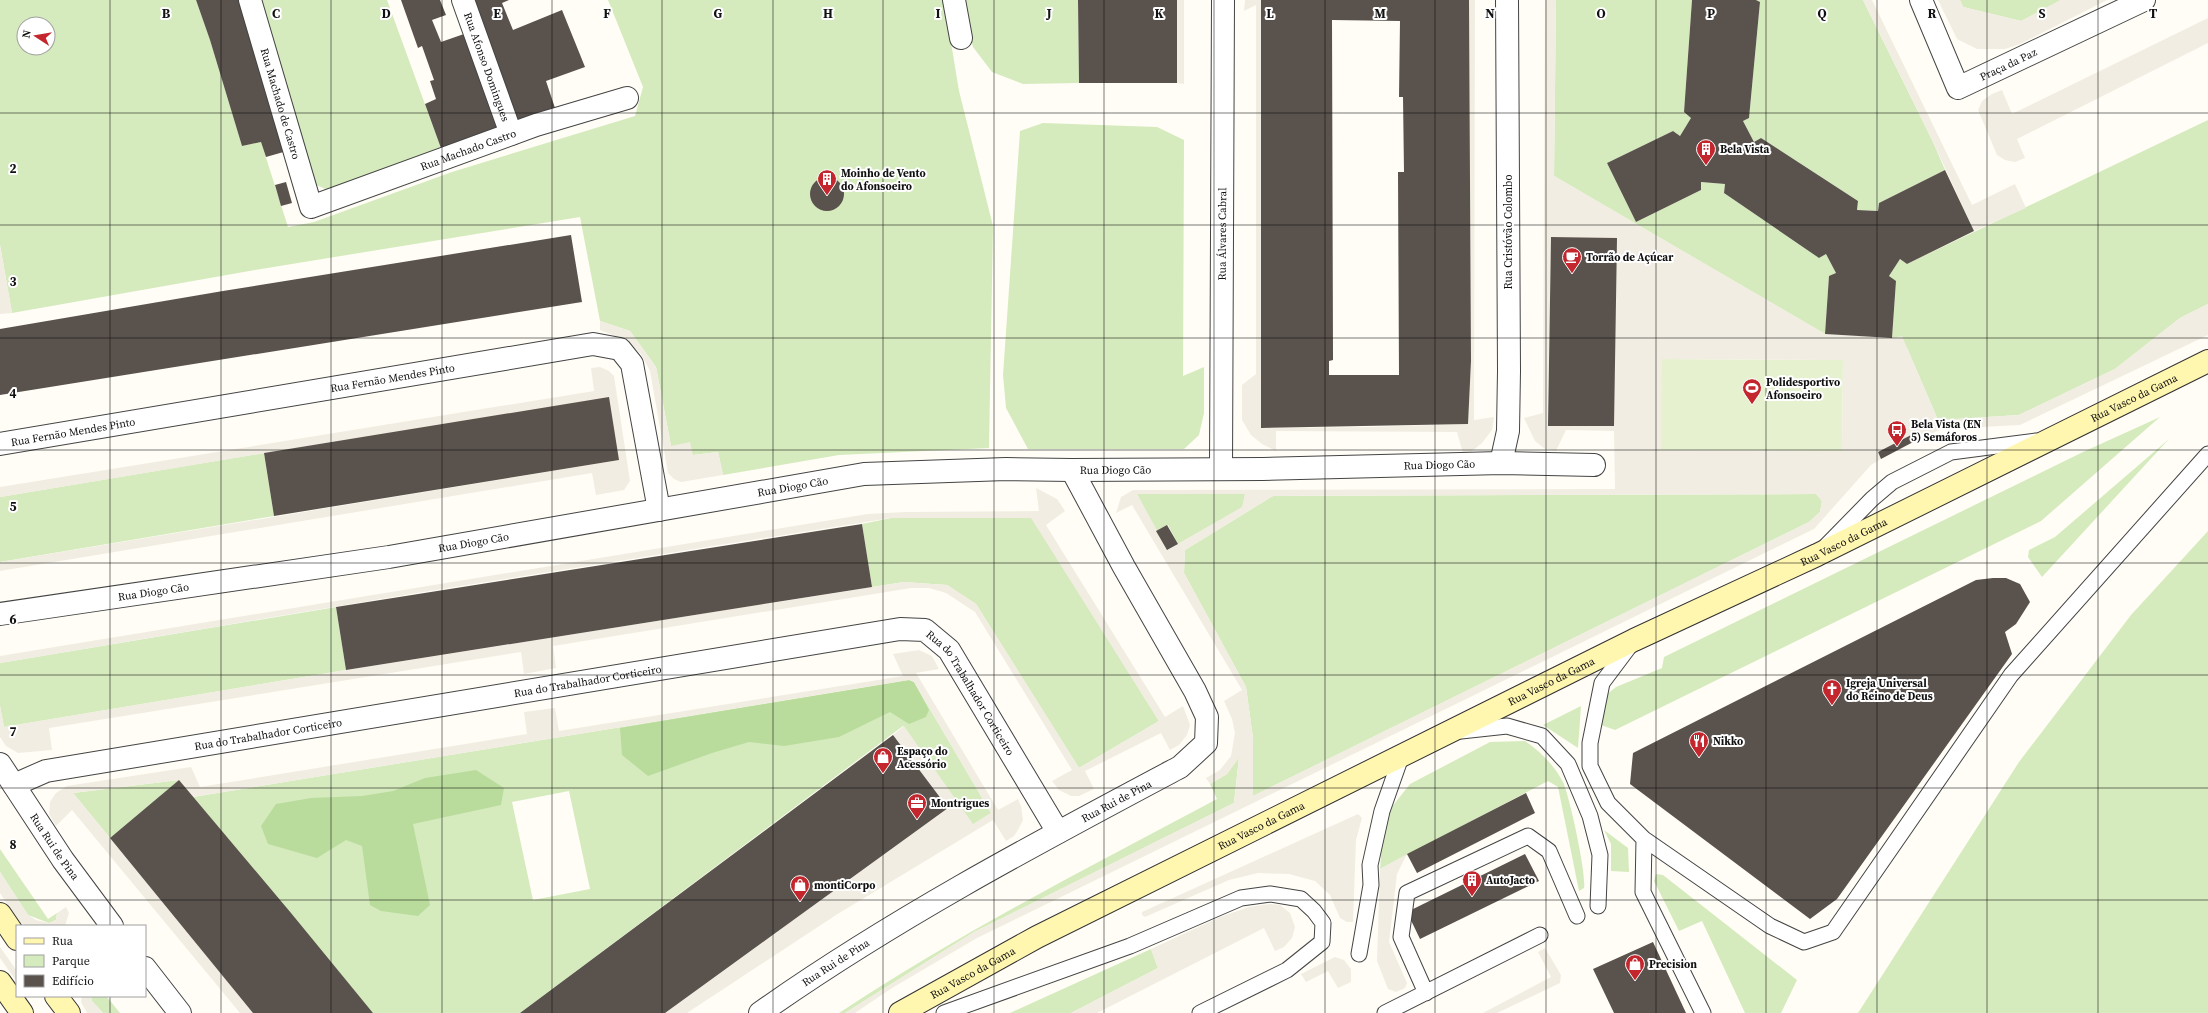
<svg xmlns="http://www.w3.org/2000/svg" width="2208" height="1013" font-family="'Source Serif 4',serif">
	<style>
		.green { fill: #d5ebbd; fill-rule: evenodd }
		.forest { fill: #b9dc9c }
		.pitch { fill: #e6f2cf }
		.plaza { fill: #f1ede2; fill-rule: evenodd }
		.building { fill: #5a524d; fill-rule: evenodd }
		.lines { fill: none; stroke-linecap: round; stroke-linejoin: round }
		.lane-casing { stroke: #444; stroke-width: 17 }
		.street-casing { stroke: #444; stroke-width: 24 }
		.secondary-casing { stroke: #333; stroke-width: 24 }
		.lane { stroke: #fff; stroke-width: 15 }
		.street { stroke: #fff; stroke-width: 22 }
		.secondary { stroke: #fff6b0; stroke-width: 22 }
		.grid { fill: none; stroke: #111; stroke-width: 1; stroke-opacity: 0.55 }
		.labels { text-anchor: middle; stroke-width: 4; stroke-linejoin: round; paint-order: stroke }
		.street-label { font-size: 11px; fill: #111; stroke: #fff }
		.poi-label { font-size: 11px; font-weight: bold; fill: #111; stroke: #fff; text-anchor: start }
		.grid-label { font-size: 13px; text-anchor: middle; font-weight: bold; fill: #111; stroke: #fff; stroke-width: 4; stroke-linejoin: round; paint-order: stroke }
	</style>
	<rect width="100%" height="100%" fill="#fffdf5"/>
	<path class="green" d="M0,0H196L210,40L242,146L261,142L288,227L314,222L452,172L635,116L643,87L608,0H944L959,91L993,226L989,448L839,455L723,475L718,452L693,455L671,446L656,367L630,331L600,321L580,217L255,270L12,313L0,245ZM24,24H48V48H24Z
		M258,0H387L442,151L328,190L314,184Z
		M962,0H1078L1079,83L1023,84L992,72L973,47Z
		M1556,0H1692L1684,112L1691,118L1680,136L1673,131L1607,163L1636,222L1701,190V182L1725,184L1724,193L1819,258L1826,254L1836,273L1829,277L1825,334L1554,176Z
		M1756,0H1863L1933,142L1945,170L1879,203L1878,211L1857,210L1858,201L1761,138L1754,142L1743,121L1749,118L1760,2Z
		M1960,0H2061L2021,21L1963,7Z
		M2208,120V304L2180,318L2115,369L2019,415L1938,420L1907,348L1892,338L1896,282L1889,276L1900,259L1907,264Z
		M1043,123L1157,127L1184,140L1183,376L1204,367V413L1199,435L1184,449H1028L1006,408L1003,375L1020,131Z
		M2160,417L2041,521L1615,730L1601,725L1606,695L1616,687L1662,668L1664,657L2083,452Z
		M2169,439L2042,577L2028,557L2029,550L2055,537Z
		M264,453L274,516L0,562V497Z
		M1137,494H1245L1243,507L1178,544L1168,525L1156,531Z
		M1816,494L1822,501L1820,512L1809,522L1253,796V738L1246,687L1184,573L1185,550L1273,496Z
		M891,518H1032L1159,721L1079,768L976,604L947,585L904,582L872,587L862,524Z
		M2208,531V1013H1858L2019,762L2131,615Z
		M336,607L346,670L4,727L0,706V663Z
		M909,680L914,682L991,813L973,825L903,726L520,1013H373L193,797ZM569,791L590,889L533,900L512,802Z
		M1581,706L1578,748L1543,725Z
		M1525,741C1540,751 1554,765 1563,782C1569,794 1587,875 1584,888L1579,891L1558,787L1548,781L1380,869L1382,840L1391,808L1410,784L1490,742Z
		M1239,757L1234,803L974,932L845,1013H839C960,933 1089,867 1217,799L1210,784L1227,774Z
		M179,780L110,838L73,793Z
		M1604,830L1628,848L1629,872L1611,871V844Z
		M0,849L48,919L57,913L56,920L49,923L28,915L0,872Z
		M1656,874L1663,875L1797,980L1781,1013H1745L1702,921L1679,931L1654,881Z
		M1151,949L1158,968L1071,1013H1010Z
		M92,996H108L107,997L120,1013H103L92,1001Z"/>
	<path class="forest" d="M909,680L914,682L929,710L926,717L909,724L890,712L839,737L784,746L749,742L712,753L648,776L622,755L620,728Z
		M476,770L504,788L501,805L413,824L430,905L418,916L381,911L370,905L362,846L346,840L317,858L268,844L261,826L276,804L311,798L362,796L393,791L425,778Z"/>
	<path class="pitch" d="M1661,359L1843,360L1842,451L1661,450Z"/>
	<path class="plaza" d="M1177,0H1184V84L1177,83Z
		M1245,0H1261V428L1367,427L1468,424L1471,361L1469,0H1475L1474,420L1494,417L1492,430L1482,443L1471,452L1463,453L1457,432L1276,431V451L1262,444L1251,435L1242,420V385L1256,374V5L1244,11Z
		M1545,0H1556L1554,176L1825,334L1892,338L1902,336L1938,420L2019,415L2115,369L2180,318L2208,304V335L2020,425L1942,429L1917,440L1913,434L1878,452L1881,459L1871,465L1814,529L977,938L892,988L855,1013H845L974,932L1234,803L1239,758L1227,774L1210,784L1206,778L1220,770L1231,756L1235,733L1232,719L1224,701L1242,690L1132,505L1116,513L1121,497L1133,490L1615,489L1614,431L1566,430L1556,451L1545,449L1535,441L1524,418L1543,413ZM1551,237L1616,238L1613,426H1548ZM1662,359L1843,360L1842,451L1661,450ZM1137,494H1245L1242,507L1168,550ZM1816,494L1822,501L1820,512L1809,522L1253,796V738L1246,687L1184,573L1185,550L1273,496Z
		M1863,0H1872L1972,205L2015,184L2026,208L1974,231L1933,142Z
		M1938,0H1960L1963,7L2021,21L2061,0H2107L2020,44L2005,49H1977L1957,39Z
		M2208,18V43L2017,139L2025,158L2015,162L2005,160L1997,155L1978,110L1982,101L1992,94L2002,90L2012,114Z
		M0,245L12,313L0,314Z
		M600,321L630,331L656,367L671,446L690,442L693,455L718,452L723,475L681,482L674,479L668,473L650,371L641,354L626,340L600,330Z
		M600,367L609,371L614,376L630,481L624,490L596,495L592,473L0,571V562L619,460L350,439L0,497V487L594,391L591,368Z
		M1036,488L1057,499L1065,511L1046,525L1165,717L1183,706L1190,725L1187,735L1179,745L1170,750L1161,733L1085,771L1094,789L1079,796H1071L1059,790L1052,781L1072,770L975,612L946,593L929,588H911L553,646L556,668L524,674L521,652L49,728L52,750L18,753L6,746L0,737V706L4,727L346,670L904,582L947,585L976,604L1079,768L1159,721L1031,518H891L423,592L0,663V656L868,514L905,512L1039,511Z
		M919,650L932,656L939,669L916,673L998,810L1018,799L1021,806L1023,820L1018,830L1014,836L1006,841L993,820L836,915L687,1013H665L948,808L893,735L904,726L973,824L991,813L914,682L909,680L193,797L179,780L73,793L253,1013H240L72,810L56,826L49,814L50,802L56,793L67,786L191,767L200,787L527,734L524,712L555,708L559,731L903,676L893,654Z
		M1358,814L1362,818L1356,840L1353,922H1347L1340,918L1330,895L1315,881L1289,874L1258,873L1229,880L1145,917L1142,915V912Z
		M1407,854L1397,874L1389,942L1407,983L1405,988L1396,992L1388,989L1377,961L1380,869Z
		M0,872L28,915L36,920L49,923L56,920L57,913L66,907L69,913L65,926H26L19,922L0,893Z
		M1270,904L1280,905L1290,913L1295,927L1292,938L1284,947L1275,951L1264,928L1097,1013H1071L1158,968L1151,949L1220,917L1249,907Z
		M0,947L17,971V982L0,958Z
		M1545,948L1561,975L1560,983L1497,1013H1483L1551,977L1538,952Z
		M1335,957L1344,960L1351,969V982L1338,988L1328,971L1306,982L1301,974Z
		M82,996H92V1001L103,1013H87L81,1002Z"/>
	<path class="building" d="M196,0H241L287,151L266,157L261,142L242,146L210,40Z
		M401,0H440L446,15L432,20L441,42L464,34L499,130L442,151L425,104L436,99L430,81L434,80L422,46L418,48Z
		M473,0H509L502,3L513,30L562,10L585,67L546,81L556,111L517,125Z
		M1078,0H1177V83H1079Z
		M1261,0H1469L1471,361L1468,424L1261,428ZM1332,20L1400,21L1399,97H1403L1404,172H1398L1399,375H1329V361L1333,360Z
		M1692,0H1756L1760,2L1749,118L1743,121L1754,142L1761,138L1858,201L1857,210L1878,211L1879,203L1945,170L1974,231L1907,264L1900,259L1889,276L1896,281L1892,338L1825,334L1829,276L1836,273L1826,254L1819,258L1724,193L1725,184L1701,182V190L1636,222L1607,163L1673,131L1680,136L1691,118L1684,112Z
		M810 194a17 17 0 1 1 34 0a17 17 0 1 1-34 0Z
		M286,182L292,203L281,206L275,185Z
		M571,235L582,302L0,395V329L223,291Z
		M1551,237L1617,238L1614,426H1548Z
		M609,397L619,460L274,516L264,453Z
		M1913,434L1917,440L1881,459L1878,452Z
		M862,524L872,587L346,670L336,607Z
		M1167,525L1178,544L1167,550L1156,531Z
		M1993,578H2006L2020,584L2030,602L2016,624L2005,632L2012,654L1837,899L1810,919L1630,784L1633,753L1976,580Z
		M893,735L948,808L665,1013H520Z
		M179,780L291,913L373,1013H253L110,838Z
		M1526,793L1535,813L1417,873L1407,854Z
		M1525,854L1539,881L1420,939L1407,912Z
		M1653,942L1686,1013H1614L1593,969Z"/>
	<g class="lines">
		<defs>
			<path id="lane" d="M1826,546L1872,499L1892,482L1951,452L2036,441
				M1632,643L1602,683L1590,743V766L1608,803L1644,839L1770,926L1804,942L1833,932L2011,675L2208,454
				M1461,731L1507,726L1542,736L1568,764L1590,816L1600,855L1598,906
				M1644,839L1643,892L1703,1013
				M1359,954L1371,885L1370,865L1382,811L1401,757
				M1426,993L1401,937L1407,893L1528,836L1549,851L1577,916
				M944,1013L1130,946L1241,898L1270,894L1301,899L1314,911L1323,923L1322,942L1287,970L1200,1013
				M1385,1013L1540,935"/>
			<g id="street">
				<path id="s1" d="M250,0L311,207L536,125L627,98"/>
				<path id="s2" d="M463,0L511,134"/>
				<path d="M954,0L961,38"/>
				<path id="s3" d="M1921,0L1958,88L2144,0"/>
				<path id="s4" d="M0,444L593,344L620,349L632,364L659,510"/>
				<path d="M1501,463L1508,431L1509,371L1507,0"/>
				<path id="s5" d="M1221,468L1223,0"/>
				<path id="s6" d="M0,614L389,557L864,474L1006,469L1072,470L1263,469L1501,463L1594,465"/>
				<path id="s7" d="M0,764L63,860L112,926"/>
				<path id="s8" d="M14,785L46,771L900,629L925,630L949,650L1058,832"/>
				<path d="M145,968L180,1013"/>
				<path id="s9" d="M760,1013C893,919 1037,843 1180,767L1206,743L1207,717L1195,691L1124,567L1072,470"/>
			</g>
			<g id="secondary">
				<path d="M0,914L17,939"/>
				<path d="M0,982L22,1013"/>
				<path d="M56,996L69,1013"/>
				<path id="s10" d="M900,1013L1037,937L1634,640L1817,555L2208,361"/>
			</g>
		</defs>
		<use href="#lane" class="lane-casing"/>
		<use href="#street" class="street-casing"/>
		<use href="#secondary" class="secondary-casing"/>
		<use href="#lane" class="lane"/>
		<use href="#street" class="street"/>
		<use href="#secondary" class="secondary"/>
	</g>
	<path class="grid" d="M110,0V926M221,0V1013M331,0V1013M442,0V1013M552,0V1013M662,0V1013M773,0V1013M883,0V1013M994,0V1013M1104,0V1013M1214,0V1013M1325,0V1013M1435,0V1013M1546,0V1013M1656,0V1013M1766,0V1013M1877,0V1013M1987,0V1013M2098,0V1013M0,113H2208M0,225H2208M0,338H2208M0,450H2208M0,563H2208M0,675H2208M0,788H2208M0,900H2208M110,996V1013"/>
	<defs>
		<symbol id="building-pin" viewBox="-11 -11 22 30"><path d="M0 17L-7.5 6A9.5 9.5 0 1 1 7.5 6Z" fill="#c4262e" stroke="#fff"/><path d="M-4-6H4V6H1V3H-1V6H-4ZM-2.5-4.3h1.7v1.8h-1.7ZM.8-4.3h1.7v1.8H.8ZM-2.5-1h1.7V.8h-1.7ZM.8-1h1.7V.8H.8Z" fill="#fff"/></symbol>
		<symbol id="cafe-pin" viewBox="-11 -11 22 30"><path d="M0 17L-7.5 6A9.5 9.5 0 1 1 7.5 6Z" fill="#c4262e" stroke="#fff"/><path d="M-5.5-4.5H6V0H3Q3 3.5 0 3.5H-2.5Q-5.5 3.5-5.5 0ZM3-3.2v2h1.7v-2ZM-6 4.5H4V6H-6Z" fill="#fff"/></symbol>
		<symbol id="stadium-pin" viewBox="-11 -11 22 30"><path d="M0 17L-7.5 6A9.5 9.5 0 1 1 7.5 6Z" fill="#c4262e" stroke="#fff"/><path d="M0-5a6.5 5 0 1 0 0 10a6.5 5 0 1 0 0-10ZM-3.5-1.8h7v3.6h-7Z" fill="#fff"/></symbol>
		<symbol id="bus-pin" viewBox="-11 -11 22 30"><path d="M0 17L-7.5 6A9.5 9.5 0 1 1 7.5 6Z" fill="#c4262e" stroke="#fff"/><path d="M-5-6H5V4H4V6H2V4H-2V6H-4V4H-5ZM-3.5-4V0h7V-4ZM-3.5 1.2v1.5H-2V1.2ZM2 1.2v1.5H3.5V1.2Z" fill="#fff"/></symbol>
		<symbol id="church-pin" viewBox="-11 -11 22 30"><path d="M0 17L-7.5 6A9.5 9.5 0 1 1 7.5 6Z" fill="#c4262e" stroke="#fff"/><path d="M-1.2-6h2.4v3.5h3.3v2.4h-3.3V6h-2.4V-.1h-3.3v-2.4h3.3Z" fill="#fff"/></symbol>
		<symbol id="restaurant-pin" viewBox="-11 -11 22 30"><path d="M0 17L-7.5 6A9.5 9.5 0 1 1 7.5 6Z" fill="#c4262e" stroke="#fff"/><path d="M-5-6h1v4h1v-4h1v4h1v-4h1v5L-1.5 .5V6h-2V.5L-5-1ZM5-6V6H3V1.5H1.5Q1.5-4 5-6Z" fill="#fff"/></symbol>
		<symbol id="shop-pin" viewBox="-11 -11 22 30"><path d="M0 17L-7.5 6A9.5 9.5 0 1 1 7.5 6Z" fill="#c4262e" stroke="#fff"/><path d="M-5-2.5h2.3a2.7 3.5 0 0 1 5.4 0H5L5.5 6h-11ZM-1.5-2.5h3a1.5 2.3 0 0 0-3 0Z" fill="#fff"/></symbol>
		<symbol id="office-pin" viewBox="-11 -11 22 30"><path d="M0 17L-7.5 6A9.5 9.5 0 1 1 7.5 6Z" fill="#c4262e" stroke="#fff"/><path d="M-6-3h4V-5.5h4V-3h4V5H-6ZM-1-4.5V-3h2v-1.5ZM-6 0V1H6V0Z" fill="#fff"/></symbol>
	</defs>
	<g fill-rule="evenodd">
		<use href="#building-pin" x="1695" y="138" width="22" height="30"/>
		<use href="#building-pin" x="816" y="168" width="22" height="30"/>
		<use href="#cafe-pin" x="1561" y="246" width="22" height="30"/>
		<use href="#stadium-pin" x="1741" y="377" width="22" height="30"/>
		<use href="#bus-pin" x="1886" y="419" width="22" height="30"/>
		<use href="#church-pin" x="1821" y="678" width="22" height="30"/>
		<use href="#restaurant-pin" x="1688" y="730" width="22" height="30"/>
		<use href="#shop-pin" x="872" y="746" width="22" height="30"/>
		<use href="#office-pin" x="906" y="792" width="22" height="30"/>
		<use href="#building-pin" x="1461" y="869" width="22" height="30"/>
		<use href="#shop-pin" x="789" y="874" width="22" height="30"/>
		<use href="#shop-pin" x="1624" y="953" width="22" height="30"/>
	</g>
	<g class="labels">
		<g class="street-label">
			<text dy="4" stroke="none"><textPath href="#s3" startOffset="151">Praça da Paz</textPath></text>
			<text dy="4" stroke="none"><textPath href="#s2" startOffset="71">Rua Afonso Domingues</textPath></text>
			<text dy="4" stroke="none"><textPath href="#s1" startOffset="108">Rua Machado de Castro</textPath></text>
			<text dy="4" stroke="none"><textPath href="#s1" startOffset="383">Rua Machado Castro</textPath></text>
			<text transform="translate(1508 232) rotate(-90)" y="4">Rua Cristóvão Colombo</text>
			<text dy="4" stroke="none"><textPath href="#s5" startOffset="234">Rua Álvares Cabral</textPath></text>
			<text dy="4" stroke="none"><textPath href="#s4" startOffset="398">Rua Fernão Mendes Pinto</textPath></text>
			<text dy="4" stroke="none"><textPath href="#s10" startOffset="1379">Rua Vasco da Gama</textPath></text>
			<text dy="4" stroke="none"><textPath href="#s4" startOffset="74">Rua Fernão Mendes Pinto</textPath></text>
			<text dy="4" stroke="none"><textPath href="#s6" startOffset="1451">Rua Diogo Cão</textPath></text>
			<text dy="4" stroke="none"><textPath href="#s6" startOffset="1127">Rua Diogo Cão</textPath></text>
			<text dy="4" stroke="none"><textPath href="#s6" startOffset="803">Rua Diogo Cão</textPath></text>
			<text dy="4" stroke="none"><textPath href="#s6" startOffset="479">Rua Diogo Cão</textPath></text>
			<text dy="4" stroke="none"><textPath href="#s10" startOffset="1055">Rua Vasco da Gama</textPath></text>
			<text dy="4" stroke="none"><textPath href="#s6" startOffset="155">Rua Diogo Cão</textPath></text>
			<text dy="4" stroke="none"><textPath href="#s8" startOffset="584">Rua do Trabalhador Corticeiro</textPath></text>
			<text dy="4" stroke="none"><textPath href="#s10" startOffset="731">Rua Vasco da Gama</textPath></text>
			<text dy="4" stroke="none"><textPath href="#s8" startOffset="1004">Rua do Trabalhador Corticeiro</textPath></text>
			<text dy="4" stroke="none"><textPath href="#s8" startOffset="260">Rua do Trabalhador Corticeiro</textPath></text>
			<text dy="4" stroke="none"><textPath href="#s9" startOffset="415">Rua Rui de Pina</textPath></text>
			<text dy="4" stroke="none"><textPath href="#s10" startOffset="407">Rua Vasco da Gama</textPath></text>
			<text dy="4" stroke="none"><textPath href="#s7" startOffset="99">Rua Rui de Pina</textPath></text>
			<text dy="4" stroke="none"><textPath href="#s9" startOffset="91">Rua Rui de Pina</textPath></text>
			<text dy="4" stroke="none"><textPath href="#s10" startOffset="83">Rua Vasco da Gama</textPath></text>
		</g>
		<g class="poi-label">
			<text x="1720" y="153">Bela Vista</text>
			<text x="841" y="177">Moinho de Vento<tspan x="841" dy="13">do Afonsoeiro</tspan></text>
			<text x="1586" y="261">Torrão de Açúcar</text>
			<text x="1766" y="386">Polidesportivo<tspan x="1766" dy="13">Afonsoeiro</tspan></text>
			<text x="1911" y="428">Bela Vista (EN<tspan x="1911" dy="13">5) Semáforos</tspan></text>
			<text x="1846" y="687">Igreja Universal<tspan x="1846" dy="13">do Reino de Deus</tspan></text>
			<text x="1713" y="745">Nikko</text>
			<text x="897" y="755">Espaço do<tspan x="897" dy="13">Acessório</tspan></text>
			<text x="931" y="807">Montrigues</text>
			<text x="1486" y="884">AutoJacto</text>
			<text x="814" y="889">montiCorpo</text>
			<text x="1649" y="968">Precision</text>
		</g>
	</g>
	<g class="grid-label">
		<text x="166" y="18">B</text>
		<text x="276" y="18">C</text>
		<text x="386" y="18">D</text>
		<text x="497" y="18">E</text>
		<text x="607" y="18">F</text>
		<text x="718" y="18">G</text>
		<text x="828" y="18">H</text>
		<text x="938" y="18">I</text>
		<text x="1049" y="18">J</text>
		<text x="1159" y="18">K</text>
		<text x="1270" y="18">L</text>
		<text x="1380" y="18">M</text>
		<text x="1490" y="18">N</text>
		<text x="1601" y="18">O</text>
		<text x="1711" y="18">P</text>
		<text x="1822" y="18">Q</text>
		<text x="1932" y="18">R</text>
		<text x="2042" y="18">S</text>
		<text x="2153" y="18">T</text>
		<text x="13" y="173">2</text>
		<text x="13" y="286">3</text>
		<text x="13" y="398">4</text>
		<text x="13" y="511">5</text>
		<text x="13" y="624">6</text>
		<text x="13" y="736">7</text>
		<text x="13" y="849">8</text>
	</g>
	<rect x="16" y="925" width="130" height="72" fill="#ffffff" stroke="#a0a0a0"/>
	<rect x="24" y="938" width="20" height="6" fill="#fff6b0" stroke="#a0a0a0"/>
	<text x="52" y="945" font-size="12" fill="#111111">Rua</text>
	<rect x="24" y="955" width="20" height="12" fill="#d5ebbd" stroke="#a0a0a0"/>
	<text x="52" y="965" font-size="12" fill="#111111">Parque</text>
	<rect x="24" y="975" width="20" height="12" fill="#5a524d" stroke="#a0a0a0"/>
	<text x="52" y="985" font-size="12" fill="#111111">Edifício</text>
	<g transform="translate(36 36) rotate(282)"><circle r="19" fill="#ffffff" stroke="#a0a0a0"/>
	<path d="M0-3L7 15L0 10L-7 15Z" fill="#c4262e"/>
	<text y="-6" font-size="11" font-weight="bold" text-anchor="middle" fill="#111111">N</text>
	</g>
</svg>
